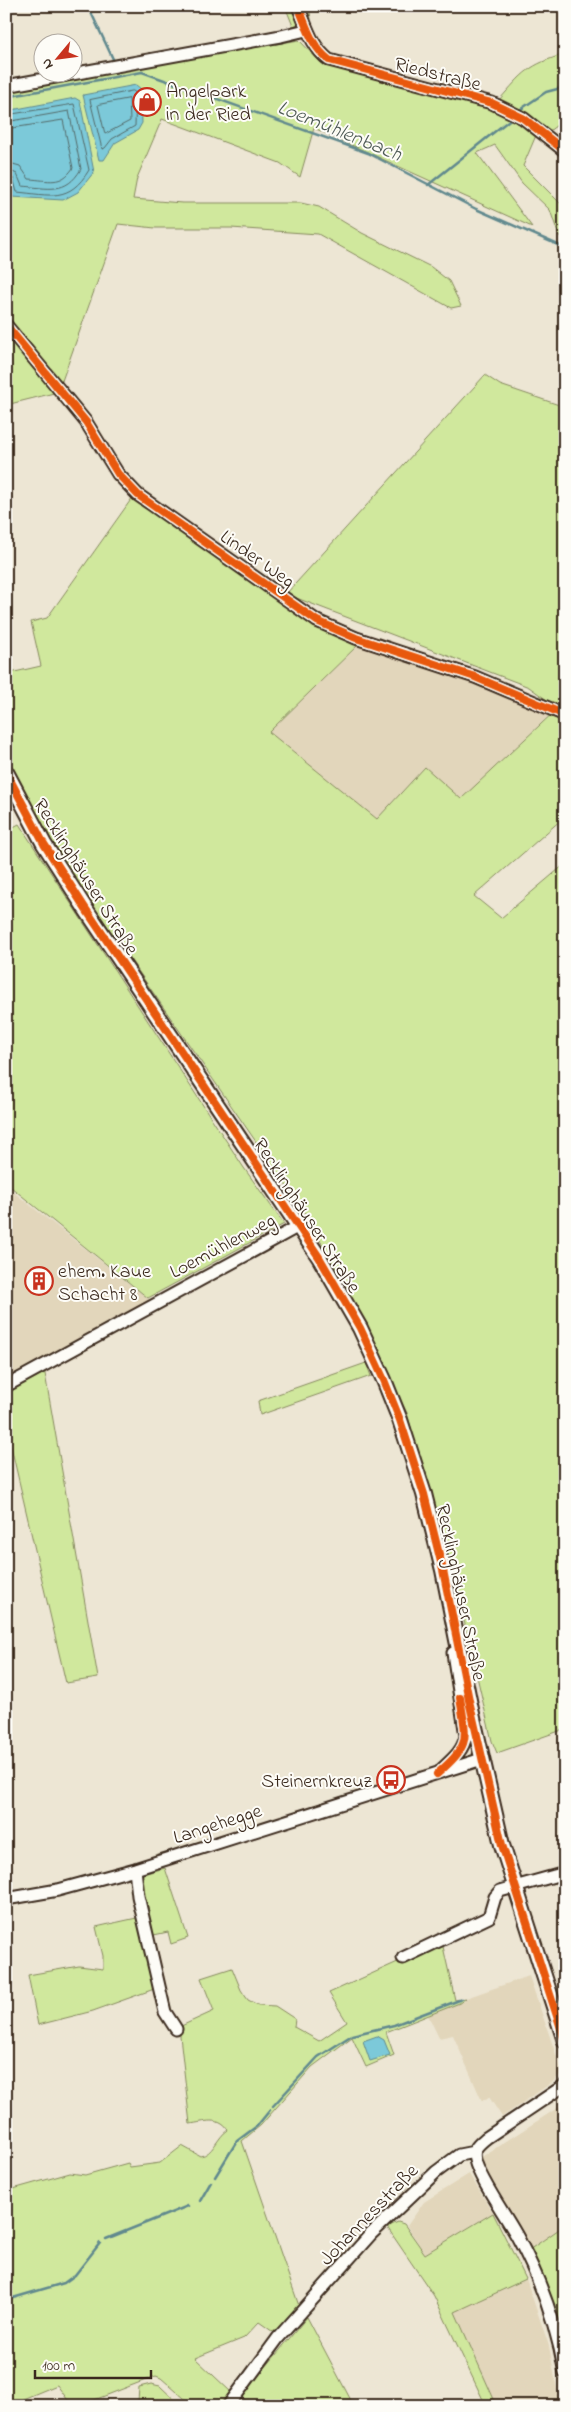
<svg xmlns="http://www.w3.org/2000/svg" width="571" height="2412" font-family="'Indie Flower',sans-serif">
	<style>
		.built { fill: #e2d6bb }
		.green { fill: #d0e89d; stroke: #86895e }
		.water { fill: #7bc9d9; stroke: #61898e }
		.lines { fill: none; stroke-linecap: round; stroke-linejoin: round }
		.shore { stroke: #556a69; stroke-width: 1 }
		.stream { stroke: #61898e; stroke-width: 2.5 }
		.minor-casing { stroke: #3b2a1e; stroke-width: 15 }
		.major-casing { stroke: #3b2a1e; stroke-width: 18 }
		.minor { stroke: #fdfcf7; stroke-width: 11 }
		.major { stroke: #fdfcf7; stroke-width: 14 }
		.cycleway-casing { stroke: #fdfcf7; stroke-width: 11 }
		.cycleway { stroke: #e8590c; stroke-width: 8 }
		.labels { text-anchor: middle; stroke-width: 4; stroke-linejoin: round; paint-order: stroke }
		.street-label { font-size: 20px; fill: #3b2a1e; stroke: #fdfcf7 }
		.poi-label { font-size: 20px; fill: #3b2a1e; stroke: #fdfcf7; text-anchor: start }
		.water-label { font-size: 21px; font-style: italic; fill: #4e5a56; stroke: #fdfcf7 }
	</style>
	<rect width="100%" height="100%" fill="#ede6d4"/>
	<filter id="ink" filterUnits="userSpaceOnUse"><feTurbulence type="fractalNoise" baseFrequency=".02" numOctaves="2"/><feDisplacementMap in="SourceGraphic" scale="10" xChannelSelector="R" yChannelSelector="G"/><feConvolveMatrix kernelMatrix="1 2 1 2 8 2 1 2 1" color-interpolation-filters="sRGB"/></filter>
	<g filter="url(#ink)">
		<path class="built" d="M361,642L554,711L461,800L424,768L377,819L269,732Z
			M6,1186L150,1300L6,1379Z
			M529,1976L562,2072L554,2081L502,2117L489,2097L482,2101L453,2035L439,2038L428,2015L462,2002L466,1998Z
			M562,2105L565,2113V2225L529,2250L483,2169L480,2158Z
			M469,2174L493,2213L425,2254L407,2226L424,2202Z
			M526,2279L549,2346L560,2406H497L455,2312Z"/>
		<path class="green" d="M285,6H309L311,19L293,26Z
			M299,40L321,63L485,106L517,120L537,133L523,166L565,208V238L559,236L550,210L522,183L495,145L477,153L532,227L314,128L300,177L280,163L162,119L137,178L133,199L182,203H301L319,207L362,233L431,267L449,281L461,306L451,308L318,234L231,228H155L118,224L58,392L6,405V90Z
			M565,54V119L548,132L499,100C524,72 528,65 565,54Z
			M485,375L500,385L565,407V713L529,687L286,594Z
			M135,494L318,623L361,642L269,732L377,819L425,767L461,799L556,710L565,715V821L562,819L474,896L501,918L565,864V1729L497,1753L492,1741L459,1599L407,1413L310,1220L32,817L6,759V674L41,666L31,622L47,618Z
			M19,824L244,1168L284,1224L148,1298L6,1183V831Z
			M366,1363L371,1376L260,1415L258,1401Z
			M44,1368L98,1678L66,1683L6,1425V1389Z
			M165,1868L188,1938L171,1944L168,1932L149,1936L139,1875Z
			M141,1917L157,1988L93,2011L38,2025L28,1975L79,1966L103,1969V1956L96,1927Z
			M442,1942L455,2000L466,1998L462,2002L386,2032L394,2055L366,2067L352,2037L312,2067L261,2125L242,2141L299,2306L276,2334L259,2322L244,2338L195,2358L231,2392L221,2406H193L161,2378L156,2376L79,2406H72L57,2385L6,2406V2191L70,2173L85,2175L128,2163L130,2167L160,2163L182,2146L200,2156C213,2155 217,2137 228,2130C218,2116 205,2122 190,2124L179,2027L214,2011L201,1978L232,1968L241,1990L248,2000L258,2005L275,2006L295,2019L294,2027L319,2041L347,2022L329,1993Z
			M493,2213L526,2279L455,2312L497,2406H486L434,2296L387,2227L398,2222L404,2224L425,2254Z
			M565,2225V2349L529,2250Z
			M307,2317L354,2406H250L242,2396Z
			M151,2384L160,2386L181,2406L138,2402L139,2387Z"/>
		<path class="water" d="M136,85L141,89L142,123L138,130L115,143L104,160H99L83,95Z
			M75,98L80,101L94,172L78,192L63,200L11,197L6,167V111Z
			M377,2036L384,2040L390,2055L370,2061L363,2041Z"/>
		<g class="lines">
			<path class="shore" d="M133,91L136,93L135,126L112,139L105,148L102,149L90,100Z
				M129,99L130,121L105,134L98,105Z
				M6,115L74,104L89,170C69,203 50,195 17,192L13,178L6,176
				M6,122L69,111L81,169C66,195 48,188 22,186L17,174L6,169
				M6,129L63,120L73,168C61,186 49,180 29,179L20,166L6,162"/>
			<path class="stream" d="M88,6L113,59
				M6,97L142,72L368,153L476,209L565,248
				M518,111L546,92L565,87
				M428,185L513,117
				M273,2106L318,2057L352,2035L394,2025L462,1999
				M215,2177L237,2141L257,2126L270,2110
				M200,2201L211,2182
				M106,2239L188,2206
				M6,2300L64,2283L75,2275L100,2243"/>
			<defs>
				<path id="minor" d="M298,6C307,27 311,46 329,60L492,103L523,118L565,151
					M6,86L281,36L306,30
					M6,325L86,422L118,474L138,495L317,621L356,638L475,677L565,715
					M6,1386L299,1226
					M442,1769C453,1759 463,1751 466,1736L453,1653
					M135,1869L138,1896L165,2012L176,2029
					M6,1899L58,1890L135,1869L482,1759
					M403,1958L489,1917L495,1897L500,1891L565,1873
					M565,2085L486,2138C478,2145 472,2149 475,2160C479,2179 509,2220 519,2240C541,2281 557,2327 565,2373
					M228,2406L278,2338L371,2234L436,2172L459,2155L474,2152"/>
				<path id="major" d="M6,772L44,844L85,908L319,1257L360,1328L384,1380L400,1420L424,1494L443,1570L470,1705L502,1845L565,2041"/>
			</defs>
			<use href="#minor" class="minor-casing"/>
			<use href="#major" class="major-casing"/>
			<use href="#minor" class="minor"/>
			<use href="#major" class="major"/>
			<defs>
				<path id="cycleway" d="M298,6C307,27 311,46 329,60L492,103L523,118L565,151
					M6,325L86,422L118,474L138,495L317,621L356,638L475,677L565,715
					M6,772L44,844L85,908L319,1257L360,1328L384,1380L400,1420L424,1494L443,1570L470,1705L502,1845L565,2041
					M437,1774C471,1744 467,1741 460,1698"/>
			</defs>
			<use href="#cycleway" class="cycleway-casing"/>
			<use href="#cycleway" class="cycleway"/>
		</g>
	</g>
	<defs>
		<symbol id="shop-ring" viewBox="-11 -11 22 22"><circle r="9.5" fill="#fdfcf7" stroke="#c8321e" stroke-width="1.5"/><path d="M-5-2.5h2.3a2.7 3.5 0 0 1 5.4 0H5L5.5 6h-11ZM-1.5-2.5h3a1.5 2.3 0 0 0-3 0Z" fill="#c8321e"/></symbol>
		<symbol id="building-ring" viewBox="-11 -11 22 22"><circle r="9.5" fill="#fdfcf7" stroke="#c8321e" stroke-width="1.5"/><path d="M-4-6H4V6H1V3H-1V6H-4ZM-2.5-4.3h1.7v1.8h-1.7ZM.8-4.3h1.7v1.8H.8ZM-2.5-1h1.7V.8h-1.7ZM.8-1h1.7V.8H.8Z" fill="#c8321e"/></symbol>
		<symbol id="bus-ring" viewBox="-11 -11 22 22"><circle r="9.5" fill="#fdfcf7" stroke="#c8321e" stroke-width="1.5"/><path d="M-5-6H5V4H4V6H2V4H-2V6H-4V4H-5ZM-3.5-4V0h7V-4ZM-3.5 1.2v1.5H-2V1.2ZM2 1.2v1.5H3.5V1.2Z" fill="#c8321e"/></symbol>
	</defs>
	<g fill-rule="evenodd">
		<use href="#shop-ring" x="131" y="86" width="32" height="32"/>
		<use href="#building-ring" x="23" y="1265" width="32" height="32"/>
		<use href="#bus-ring" x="375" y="1764" width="32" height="32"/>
	</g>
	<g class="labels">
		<g class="street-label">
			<text transform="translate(438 73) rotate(14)" y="7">Riedstraße</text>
			<text transform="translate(258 558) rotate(35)" y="7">Linder Weg</text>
			<text transform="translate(87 876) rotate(58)" y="7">Recklinghäuser Straße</text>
			<text transform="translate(308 1215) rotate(57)" y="7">Recklinghäuser Straße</text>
			<text transform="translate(222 1245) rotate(-28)" y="7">Loemühlenweg</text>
			<text transform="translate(462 1592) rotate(78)" y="7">Recklinghäuser Straße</text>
			<text transform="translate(217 1823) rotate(-18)" y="7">Langehegge</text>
			<text transform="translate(368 2214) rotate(-46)" y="7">Johannesstraße</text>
		</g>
		<g class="poi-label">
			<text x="166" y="97">Angelpark<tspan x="166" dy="23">in der Ried</tspan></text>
			<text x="58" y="1277">ehem. Kaue<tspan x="58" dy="23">Schacht 8</tspan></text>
			<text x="372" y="1787" text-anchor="end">Steinernkreuz</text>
		</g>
		<g class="water-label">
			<text transform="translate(340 130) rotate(22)" y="7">Loemühlenbach</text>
		</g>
	</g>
	<rect width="571" height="2412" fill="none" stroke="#fdfcf7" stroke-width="25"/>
	<rect x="12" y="12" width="546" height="2387" fill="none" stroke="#3b2a1e" stroke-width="2" filter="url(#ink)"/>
	<g transform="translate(58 58) rotate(241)"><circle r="24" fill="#fdfcf7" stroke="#afa8a0"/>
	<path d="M0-4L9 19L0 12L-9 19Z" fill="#c8321e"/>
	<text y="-8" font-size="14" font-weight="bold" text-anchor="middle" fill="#3b2a1e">N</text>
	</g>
	<path d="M35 2370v8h116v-8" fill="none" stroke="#3b2a1e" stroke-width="2.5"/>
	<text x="42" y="2370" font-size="15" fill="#3b2a1e" stroke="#fdfcf7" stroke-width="4" paint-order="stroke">100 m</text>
</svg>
